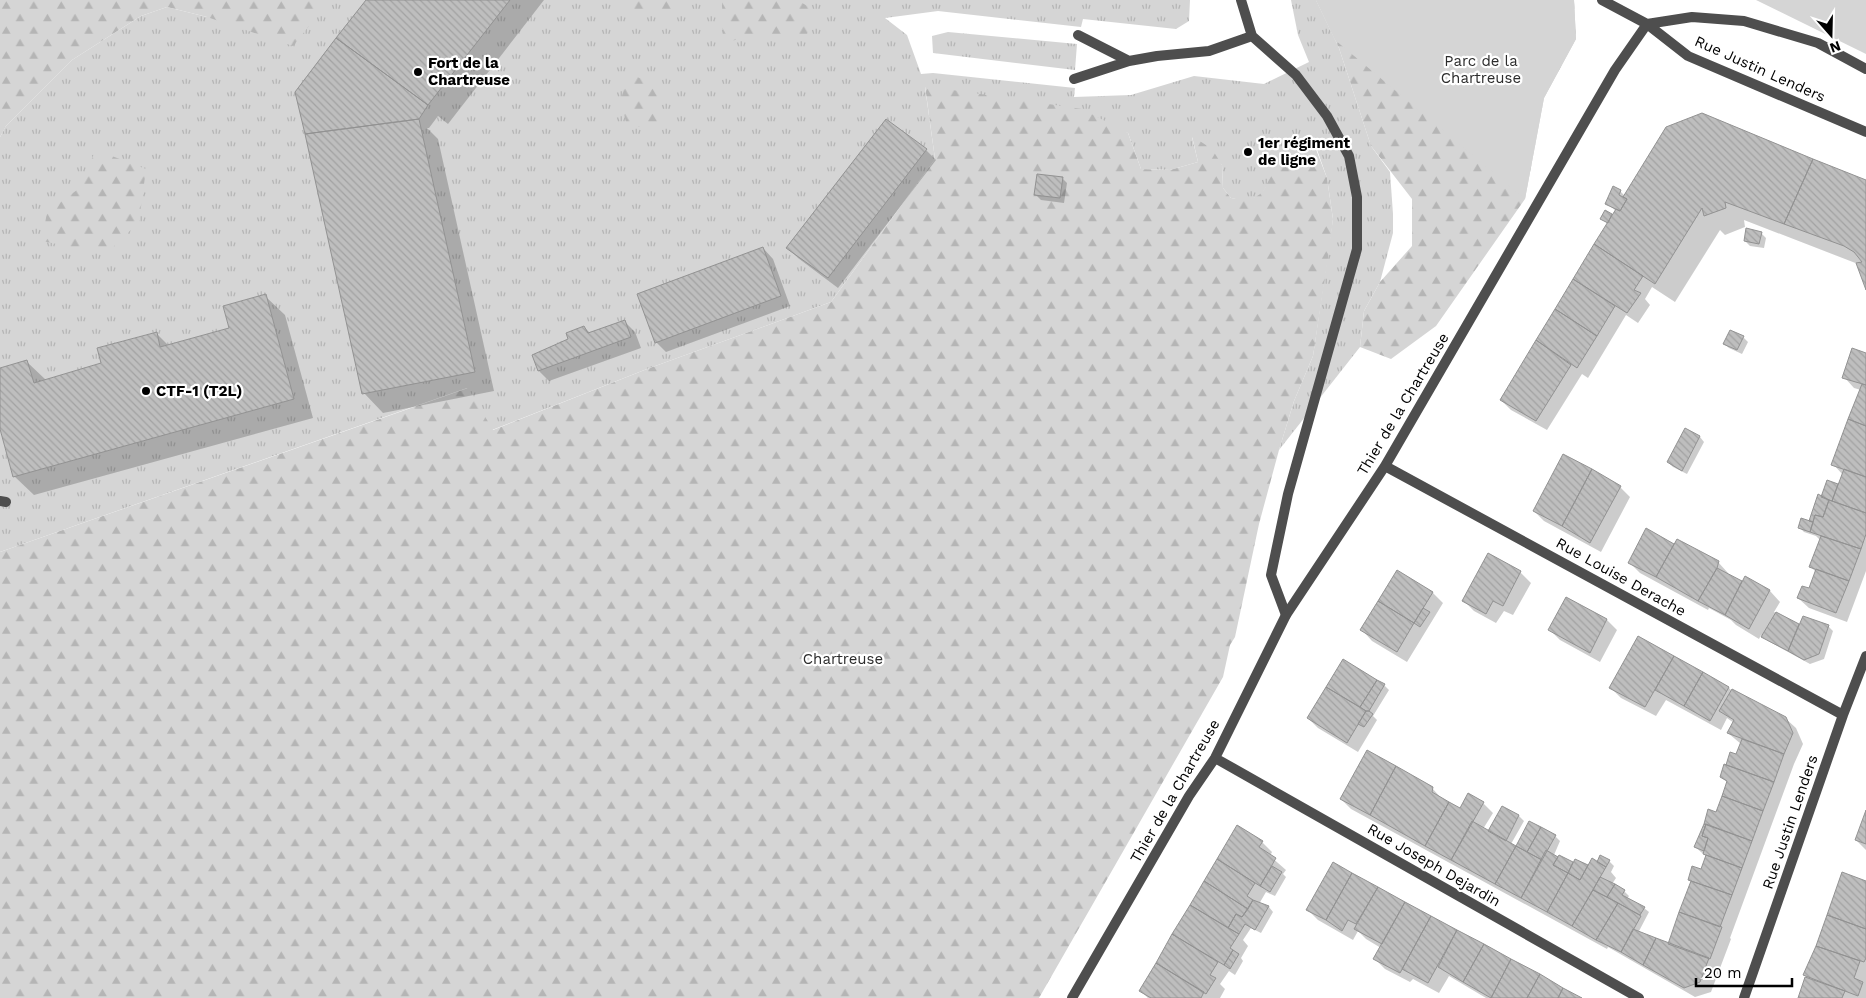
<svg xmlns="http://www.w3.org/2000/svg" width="1866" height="998" font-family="'Work Sans',sans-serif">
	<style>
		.grass { fill: url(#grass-tufts) }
		.forest { fill: url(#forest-firs) }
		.park { fill: #d5d5d5 }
		.shadow { fill: #0003 }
		.building { fill: url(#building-back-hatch); stroke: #929292 }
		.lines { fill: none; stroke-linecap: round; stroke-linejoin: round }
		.lane { stroke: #4e4e4e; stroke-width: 10 }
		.street { stroke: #4e4e4e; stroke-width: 10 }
		.poi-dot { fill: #000; stroke: #fff; stroke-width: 2 }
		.labels { text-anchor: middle; stroke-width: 4.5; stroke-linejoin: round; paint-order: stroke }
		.park-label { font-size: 15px; fill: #2c2c2c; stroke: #fff }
		.poi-label { font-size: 15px; font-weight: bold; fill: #000; stroke: #fff; text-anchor: start }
		.street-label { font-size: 15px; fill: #000; stroke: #fff }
	</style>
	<defs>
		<pattern id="grass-tufts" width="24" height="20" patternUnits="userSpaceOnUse" patternTransform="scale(1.25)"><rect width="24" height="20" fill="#d5d5d5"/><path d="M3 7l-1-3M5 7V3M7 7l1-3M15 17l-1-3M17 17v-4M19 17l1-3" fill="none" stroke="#b5b5b5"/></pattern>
		<pattern id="forest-firs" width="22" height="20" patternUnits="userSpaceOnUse" patternTransform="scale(1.25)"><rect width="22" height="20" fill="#d5d5d5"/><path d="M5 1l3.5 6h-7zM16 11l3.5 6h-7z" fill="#b5b5b5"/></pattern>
		<pattern id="building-back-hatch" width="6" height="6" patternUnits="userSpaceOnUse" patternTransform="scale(1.25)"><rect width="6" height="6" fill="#bebebe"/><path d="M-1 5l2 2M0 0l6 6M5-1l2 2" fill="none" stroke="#a2a2a2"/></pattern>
	</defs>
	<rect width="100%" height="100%" fill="#fff"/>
	<path class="grass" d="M329,0H1190L1189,21L1176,29L1083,19L1081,27L938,11L885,18L907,35L921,74L933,73L1075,88L1074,97L1131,95L1194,76L1264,84L1309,62L1298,35L1291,0H1316L1339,48L1371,146L1390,172L1393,214V233L1380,282L1364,311L1360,347L1279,450L1294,401L1313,356L1333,219L1327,178L1315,144L1283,160L1261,195L1246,201L1231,198L1223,188L1222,165L1192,137L1198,162L1170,170L1141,169L1128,133L925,87L935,159L831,302L647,369L492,430L467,388L0,552V429L13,476L294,399L266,294L223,306L229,328L160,347L156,332L97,348L101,363L34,383L27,361L0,368V137L6,126L72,60L141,16L167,7L207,17Z
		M948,32L1077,44L1075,70L933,53L932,36Z"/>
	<path class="forest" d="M0,0H330L293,46L207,17L167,7L141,16L72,60L6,126L0,137Z
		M627,0H677L671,15L627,10Z
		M722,0H797L816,11L806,37L753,34L723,44Z
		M1316,0H1574L1576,39L1544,98L1525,199L1436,326L1391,359L1360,347L1364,311L1380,282L1412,246V199L1371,146L1339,48Z
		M626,73L659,85L662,110L680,113L654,128L627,126L621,102Z
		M925,86L1082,109L1128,133L1141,169L1170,170L1198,162L1192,136L1212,149L1222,165L1223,188L1231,198C1255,202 1267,196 1270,170L1283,160L1314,144L1327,178L1333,219L1330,245L1313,356L1294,401L1279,450L1259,524L1235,637L1230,645L1223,677L1039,998H0V552L468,388L493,430L647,369L831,302L935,159Z
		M96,150L146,169L139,222L106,254L42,241L47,212L77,190Z"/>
	<path class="park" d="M1316,0H1574L1576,39L1544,98L1525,199L1335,40Z
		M1756,0H1866V54Z"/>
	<path class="shadow" d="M367,0H544L448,124L438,116L429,128H427L438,139L494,391L383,413L364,393Z
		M926,150L936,160L838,288L798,258L788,248Z
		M1062,178L1067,183L1064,203L1041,200L1036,195Z
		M1866,182V286L1858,264L1744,220L1745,227L1725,235L1720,230L1675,302L1652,287L1645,299L1650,305L1638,323L1626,315L1588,378L1582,374L1547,430L1511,410L1501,400L1608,224L1602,219L1606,212L1613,217L1616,211L1606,203L1620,191L1625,196Z
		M1761,233L1766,238L1764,248L1750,246L1745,241Z
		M763,248L773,259L790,306L666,352L656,342Z
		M265,296L285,315L313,418L34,495L14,476L0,425V369L27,362L46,380L102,364L156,333L169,346L230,329Z
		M625,322L635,332L641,348L549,381L539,371L534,356L570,339L584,327L590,333Z
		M1743,337L1748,342L1742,354L1729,348L1724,344Z
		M1866,354V571L1847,622L1809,608L1798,598L1810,590L1816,572L1811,567L1820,540L1816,536L1804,532L1800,528L1810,522L1823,496L1837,485L1839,486L1843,475L1833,464L1861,390L1854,388L1844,377Z
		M1686,430L1700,437L1704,442L1687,474L1673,467L1668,462Z
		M1620,487L1630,497L1601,552L1544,521L1534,511Z
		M1646,530L1674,545L1718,562L1728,573V575L1743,583L1745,578L1770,591L1780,602L1774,612L1799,626H1828L1833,631L1824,659L1810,664L1768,641L1761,635L1759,639L1736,625L1731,620L1709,608L1708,610L1640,573L1630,563Z
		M1397,572L1433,593L1443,603L1407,662L1372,641L1362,630Z
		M1520,572L1531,583L1513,615L1504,611L1496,623L1474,611L1464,601Z
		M1567,599L1607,620L1617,630L1600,662L1560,640L1550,630Z
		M1638,637L1729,688L1732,691L1785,718L1796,728L1803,744L1794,764L1730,938L1731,939L1711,992L1695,997L1608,947L1607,949L1351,809L1341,799L1432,788L1442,799L1461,810L1483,803L1493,813L1483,829L1489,832L1502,807L1519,816L1524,821L1511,844L1516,847L1555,836L1560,841L1554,855L1559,858L1560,856L1574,864L1576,860L1587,867L1609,861L1614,866L1611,872L1616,878L1612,884L1624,891L1629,896L1627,899L1644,908L1649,912L1638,933L1669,946L1707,857L1695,847L1716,814L1728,783L1721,777L1737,756L1741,744L1728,733L1734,723L1727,718L1721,730L1666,700L1656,716L1621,698L1611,688Z
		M1344,661L1384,685L1389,690L1373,716L1377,720L1358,752L1318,728L1308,718Z
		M1866,812V850L1856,840Z
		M1238,826L1262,842L1272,852L1270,856L1286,870L1283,874L1286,877L1275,896L1266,892L1259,904L1269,907L1273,912L1261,933L1251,928L1243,940L1248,946L1241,958L1243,961L1235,975L1229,971L1220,984L1225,989L1220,998H1148L1141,991Z
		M1334,864L1580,998H1486L1449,976L1439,993L1413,979L1410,982L1385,969L1375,959L1381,948L1366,939L1358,931L1353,940L1318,920L1308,910Z
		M1866,882V998H1799L1806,977L1805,975L1817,946Z"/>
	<path class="building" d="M366,0H510L428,105L336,38Z
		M336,38L428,105L419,119L305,134L295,92Z
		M1702,113L1813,159L1784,224L1725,202L1726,208L1704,216L1702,208L1655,284L1594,244L1616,209L1620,211L1627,199L1623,197L1666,127Z
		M419,119L475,372L362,394L305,134Z
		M886,119L927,149L828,278L786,248Z
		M1813,159L1866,180V290L1856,263L1862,262L1854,252L1844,246L1784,224Z
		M1037,174L1063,177L1060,198L1034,195Z
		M1613,186L1621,190L1619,195L1627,199L1620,211L1605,204Z
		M1605,210L1612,214L1608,223L1600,219Z
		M1746,228L1762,232L1759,244L1744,241Z
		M1594,244L1643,276L1634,290L1641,293L1627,313L1573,279Z
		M763,247L781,296L655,343L637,294Z
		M1573,279L1615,306L1597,336L1555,309Z
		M266,294L294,399L13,477L0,429V368L27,360L34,383L101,363L97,348L157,332L160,347L229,328L223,306Z
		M1555,309L1597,336L1577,368L1536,340Z
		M625,320L631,337L538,371L532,355L568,339L566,333L584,326L588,333Z
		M1730,330L1744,336L1737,350L1723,344Z
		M1536,340L1571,365L1536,421L1500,400Z
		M1852,348L1866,353V385L1842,378Z
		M1862,384L1866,385V426L1848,419Z
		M1848,419L1866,426V477L1831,465Z
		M1685,428L1700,436L1682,471L1667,462Z
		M1563,454L1592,469L1562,526L1533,511Z
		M1592,469L1621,486L1590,543L1562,526Z
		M1844,469L1866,477V513L1832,501Z
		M1827,480L1838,484L1832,501L1821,497Z
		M1818,494L1829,500L1823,517L1815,515L1813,522L1809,521Z
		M1829,500L1866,513V534L1861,549L1810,532L1815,515L1823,517Z
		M1801,518L1813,522L1810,532L1798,528Z
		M1646,528L1674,544L1656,577L1628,563Z
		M1821,536L1861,549L1849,581L1809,567Z
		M1677,539L1719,561L1717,568L1698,601L1656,577Z
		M1488,553L1521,571L1503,606L1493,601L1486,614L1462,601Z
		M1717,568L1742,581L1725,615L1698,601Z
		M1816,569L1849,581L1836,613L1797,598L1802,586L1809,588Z
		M1397,570L1433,592L1414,623L1378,601Z
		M1745,576L1770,590L1749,629L1725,615Z
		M1566,597L1607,619L1590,653L1548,630Z
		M1378,601L1414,623L1397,652L1360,630Z
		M1423,608L1430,612L1420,627L1414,623Z
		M1776,612L1799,624L1788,651L1761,637Z
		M1803,616L1829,625L1819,654L1804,660L1788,651Z
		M1638,636L1674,656L1645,707L1609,688Z
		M1674,656L1703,672L1684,706L1655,690Z
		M1343,659L1377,680L1360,707L1326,687Z
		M1703,672L1729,687L1710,721L1684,706Z
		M1377,680L1385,684L1369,711H1366L1360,707Z
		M1326,687L1366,711L1347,743L1307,718Z
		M1732,689L1786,717L1793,733L1784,754L1727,733L1734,720L1719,711Z
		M1366,711H1369L1373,714L1364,727L1358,724Z
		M1742,739L1784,754L1774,782L1726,765L1730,752L1736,754Z
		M1367,750L1396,766L1370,815L1340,799Z
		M1724,764L1774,782L1763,811L1722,796L1727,781L1720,777Z
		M1396,766L1433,787L1432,792L1449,802L1425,846L1370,815Z
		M1468,793L1484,802L1451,860L1425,846L1449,802L1460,808Z
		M1722,796L1763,811L1752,841L1704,824L1708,809L1716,812Z
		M1502,806L1519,815L1506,841L1488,831Z
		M1866,810V844L1855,840Z
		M1472,821L1516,846L1495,884L1451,860Z
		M1529,821L1541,827L1527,852L1516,846Z
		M1704,824H1706L1702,836L1708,838L1704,851L1694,847Z
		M1706,824L1752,841L1742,868L1703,854L1708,838L1702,836Z
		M1237,825L1263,841L1259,847L1276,858L1260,886L1217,859Z
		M1541,827L1556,835L1542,860L1527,852Z
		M1516,846L1542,860L1521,898L1495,884Z
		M1546,850L1558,857L1553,865L1568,873L1547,912L1521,898Z
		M1559,855L1573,862L1568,873L1553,865Z
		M1600,855L1610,860L1606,867L1597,862Z
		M1706,855L1742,868L1732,895L1688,880L1692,866L1701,869Z
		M1592,858L1606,867L1572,926L1547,912L1568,873L1580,880Z
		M1217,859L1255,883L1247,896L1253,900L1248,909L1204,881Z
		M1575,859L1588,865L1580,880L1568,873Z
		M1333,862L1352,873L1326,920L1306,910Z
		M1272,866L1282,872L1270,892L1260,886Z
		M1842,872L1866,881V929L1827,915Z
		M1352,873L1378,887L1356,924L1348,920L1342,931L1326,920Z
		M1600,877L1615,884L1607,897L1593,890Z
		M1204,881L1248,909L1242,917L1236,914L1228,928L1190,905Z
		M1691,881L1732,895L1720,927L1679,912Z
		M1615,884L1625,890L1622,895L1645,907L1640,915L1607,897Z
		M1378,887L1405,902L1382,944L1354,929Z
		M1593,890L1618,903L1596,940L1572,926Z
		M1253,900L1269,906L1255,930L1245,924L1239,934L1228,928L1236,914L1242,917Z
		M1405,902L1431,916L1400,973L1373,959Z
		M1618,903L1641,916L1621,952L1596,940Z
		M1190,905L1239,934L1230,948L1233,950L1224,965L1172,934Z
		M1679,912L1722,927L1710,959L1668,944Z
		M1827,915L1866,929V958L1864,962L1816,946Z
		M1431,916L1457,930L1428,983L1402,969Z
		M1633,929L1656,938L1643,965L1621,952Z
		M1457,930L1484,944L1463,982L1438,967Z
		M1172,934L1218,962L1210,975L1216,978L1206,994L1156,963Z
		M1656,938L1709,958L1700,982L1684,988L1643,965Z
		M1484,944L1511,959L1491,998L1463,982Z
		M1816,946L1860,961L1854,978L1863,982L1858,996L1803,975Z
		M1233,950L1239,954L1230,969L1224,965Z
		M1511,959L1540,974L1527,998H1491Z
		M1156,963L1204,992L1201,998H1151L1139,991Z
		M1540,974L1563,988L1558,998H1527Z
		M1805,977L1845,991L1842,998H1798Z
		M1563,988L1582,998H1558Z"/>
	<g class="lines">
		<path class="lane" d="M1241,0L1252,36
			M1078,35L1129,61L1157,56L1209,51L1252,36L1296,75L1327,116L1349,156L1357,197V249L1288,494L1271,575L1286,615
			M1074,79L1129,61"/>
		<path class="street" d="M1602,0L1647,24L1688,56L1866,132
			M1385,466L1843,715
			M0,501L6,502
			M1215,758L1639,998
			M1072,998L1189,796L1215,758L1286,615L1385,466L1615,70L1647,24L1692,17L1744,21L1818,43L1866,69
			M1744,998L1843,715L1866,656"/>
	</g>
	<g class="poi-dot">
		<circle cx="418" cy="72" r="5"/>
		<circle cx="1248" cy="152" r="5"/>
		<circle cx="146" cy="391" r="5"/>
	</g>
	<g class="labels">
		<g class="park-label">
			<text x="1481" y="66">Parc de la<tspan x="1481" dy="17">Chartreuse</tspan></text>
			<text x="843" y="664">Chartreuse</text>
		</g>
		<g class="poi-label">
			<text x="428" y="68">Fort de la<tspan x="428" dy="17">Chartreuse</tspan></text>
			<text x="1258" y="148">1er régiment<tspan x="1258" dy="17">de ligne</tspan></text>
			<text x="156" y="396">CTF-1 (T2L)</text>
		</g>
		<g class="street-label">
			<text transform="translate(1760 69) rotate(24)" y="5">Rue Justin Lenders</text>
			<text transform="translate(1403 404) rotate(-59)" y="5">Thier de la Chartreuse</text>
			<text transform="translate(1621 577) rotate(29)" y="5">Rue Louise Derache</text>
			<text transform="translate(1175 791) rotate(-60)" y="5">Thier de la Chartreuse</text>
			<text transform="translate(1790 822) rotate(-71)" y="5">Rue Justin Lenders</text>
			<text transform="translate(1434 865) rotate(30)" y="5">Rue Joseph Dejardin</text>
		</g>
	</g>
	<g transform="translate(1831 35) rotate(160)" stroke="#ffffff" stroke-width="4" paint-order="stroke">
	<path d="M0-4L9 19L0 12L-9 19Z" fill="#000000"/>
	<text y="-8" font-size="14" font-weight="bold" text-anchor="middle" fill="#000000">N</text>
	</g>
	<path d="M1696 978v8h96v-8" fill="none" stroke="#000000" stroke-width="2.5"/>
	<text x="1704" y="978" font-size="15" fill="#000000" stroke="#ffffff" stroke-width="4" paint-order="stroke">20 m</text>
</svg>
